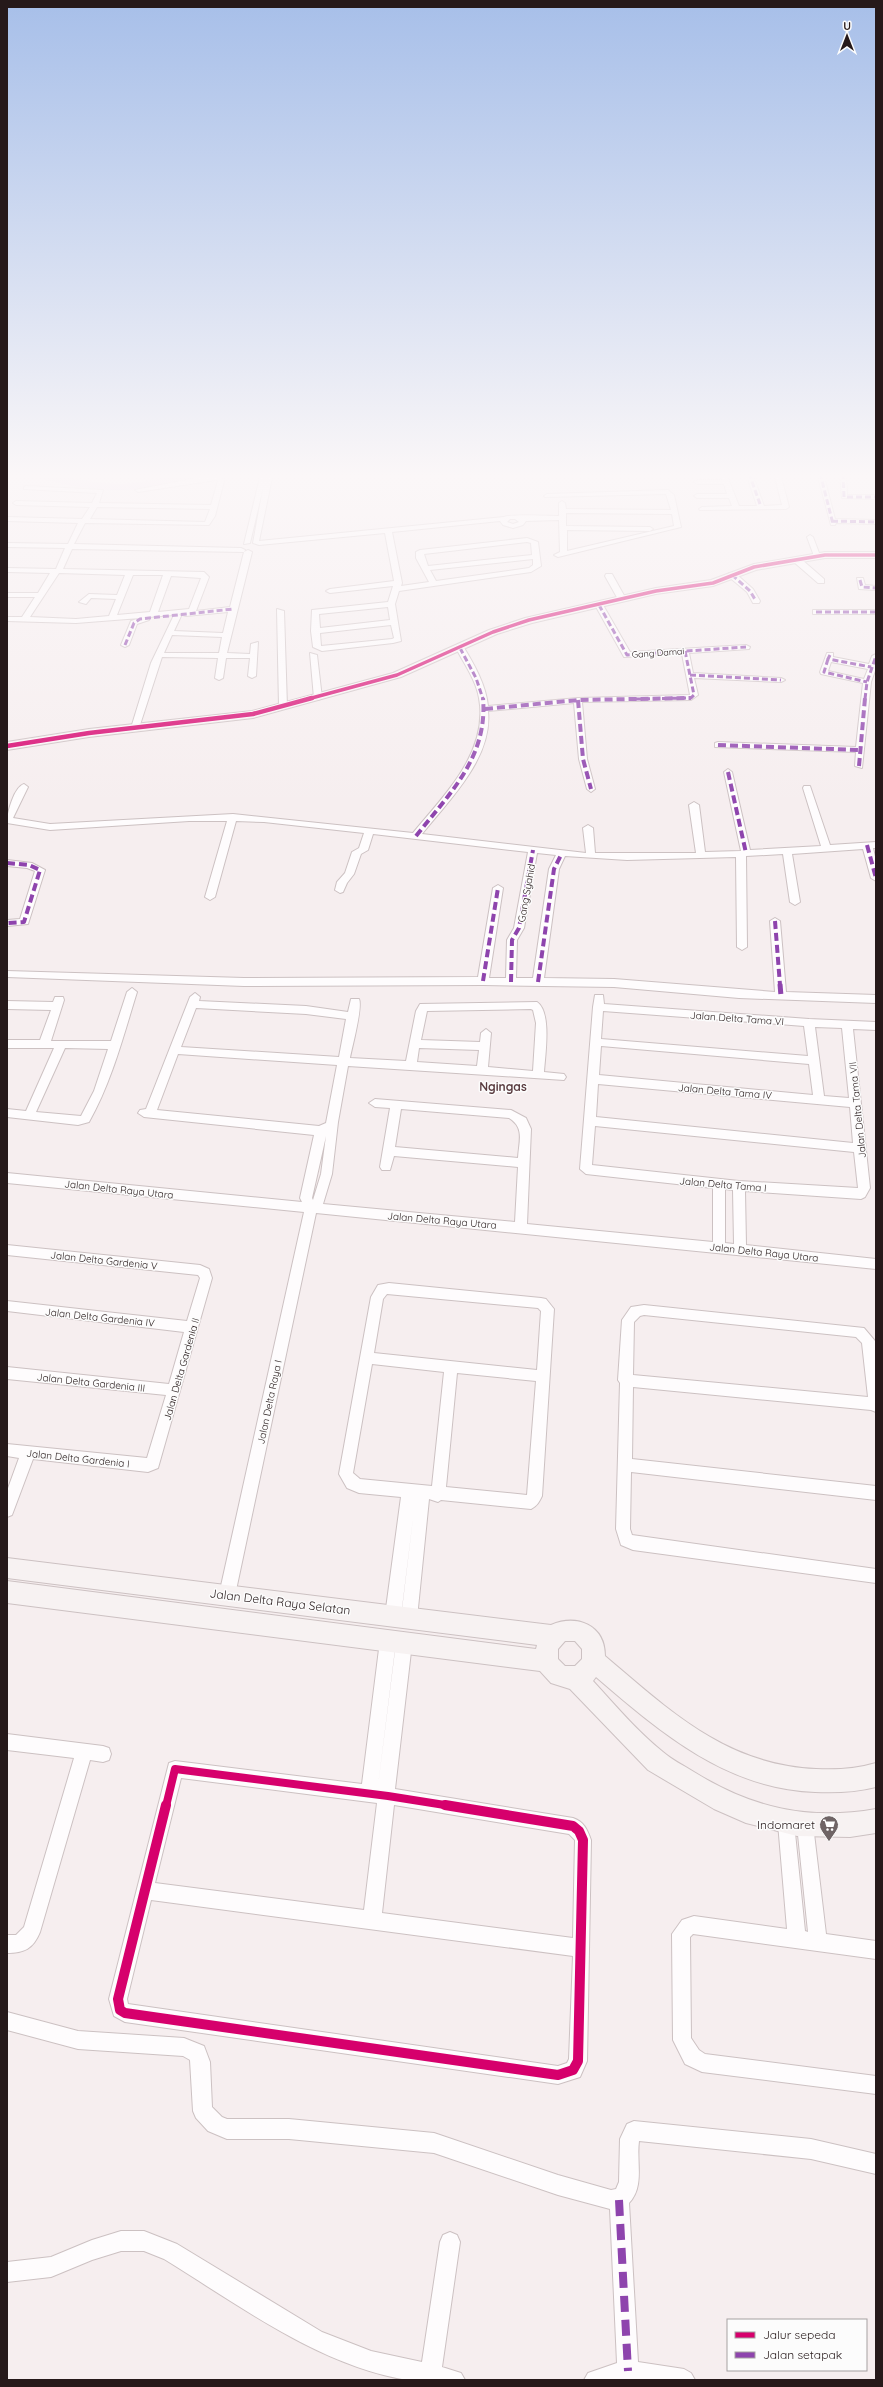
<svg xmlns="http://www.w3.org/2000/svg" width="883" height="2387" font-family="Quicksand,sans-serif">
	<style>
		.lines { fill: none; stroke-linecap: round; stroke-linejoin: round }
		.river { fill: #e7d0ea; fill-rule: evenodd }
		.street-casing { stroke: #ccc1c2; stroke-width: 2 }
		.secondary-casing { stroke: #ccc1c2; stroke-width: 2 }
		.street { fill: #fefcfd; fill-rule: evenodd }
		.secondary { fill: #f7f2f2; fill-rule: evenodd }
		.quiet-far3 { stroke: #8e44ad; stroke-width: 3; stroke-dasharray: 6 3; stroke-linecap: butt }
		.quiet-far2 { stroke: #8e44ad; stroke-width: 4; stroke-dasharray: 8 4; stroke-linecap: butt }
		.quiet-far1 { stroke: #8e44ad; stroke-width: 5; stroke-dasharray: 10 5; stroke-linecap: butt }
		.quiet { stroke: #8e44ad; stroke-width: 8; stroke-dasharray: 16 8; stroke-linecap: butt }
		.cycleway-far3-casing { stroke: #fcfcfc; stroke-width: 5 }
		.cycleway-far2-casing { stroke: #fcfcfc; stroke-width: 6 }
		.cycleway-far1-casing { stroke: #fcfcfc; stroke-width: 10 }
		.cycleway-casing { stroke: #fcfcfc; stroke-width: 12 }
		.cycleway-far3 { stroke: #d6006c; stroke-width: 3.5 }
		.cycleway-far2 { stroke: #d6006c; stroke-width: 4.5 }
		.cycleway-far1 { stroke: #d6006c; stroke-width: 8 }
		.cycleway { stroke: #d6006c; stroke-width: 10 }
		.labels { text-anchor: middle; stroke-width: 3; stroke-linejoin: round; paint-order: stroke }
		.far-street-label { font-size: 9px; fill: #26191a; stroke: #fcfcfc }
		.street-label { font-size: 10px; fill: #26191a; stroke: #fcfcfc }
		.quarter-label { font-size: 12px; font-weight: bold; fill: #5a3c40; stroke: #fcfcfc }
		.near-street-label { font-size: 12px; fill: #26191a; stroke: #fcfcfc }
		.near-poi-label { font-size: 12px; fill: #26191a; stroke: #fcfcfc; text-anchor: end }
	</style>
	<rect width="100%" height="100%" fill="#f6eeef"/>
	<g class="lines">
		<path class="river" d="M27,473C59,473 89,484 121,484C152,483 186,469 215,473L214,475C175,485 134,493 95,489C72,487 50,481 28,475Z"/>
		<defs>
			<path id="street" d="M261,473H273L259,541L504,517C508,514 550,516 559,516V503L562,501L565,503L566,509L671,510L666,494L545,497L544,496L547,494L668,490L674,495L681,527L558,557L554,555L560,552L559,520L526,521L523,525L513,528L503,525L500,521L392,532L402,583L401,586L429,582L416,558V552L420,550L527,538L538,542L541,566L531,572L399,591L395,604L401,641L393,643L322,651L313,647L311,631L312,610L388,602L393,586L330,593L326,591L330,589L394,581L385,533L259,545L253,543L263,488L250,543L244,544ZM566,513L672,514L674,526L567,551V530L650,531L653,529L650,527L566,526ZM510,519H515L519,522L513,524L507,522ZM527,542L531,543L532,555L428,566L424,554ZM533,559V565L529,568L436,581L430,570ZM388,607L390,620L320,628L319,614ZM391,625L394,638L392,639L321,646L320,633Z
				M720,473H726L739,506H757L746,473H752L764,506L782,505L774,473H780L789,507L786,509L700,510L699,509L702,507L732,506L729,498H697L694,496L697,494H727L724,484H697L694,482L697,480H722Z
				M817,473H823L835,519L876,520V524L836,523L835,525H831Z
				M840,473H846L847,495H876V499L842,498Z
				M207,476L220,477L224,481L215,516L209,525L85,523L74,544L241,548L245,550L244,552L72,549L63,569L204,572L209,577L196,611L230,607L244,552L248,550L252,552L227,653L250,654L251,644L258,642L256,676L252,678L248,676L250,658H226L223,678L219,680L215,678L218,658L162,657L139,728L132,730L131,728L151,663L174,615L149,617V620L137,624L129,645L125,647L121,645L131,621L140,618L76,623L7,621V617H22L35,597H7V593H38L50,573L7,572V568L56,569L65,548L7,547V543L68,544L78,523L7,521V517L82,519L90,507L16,505L13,503L16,501L92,503L97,493L24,489V487L26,486L103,490L99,503L211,505L218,481L216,480L138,492L135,490ZM97,507L210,509L205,522L90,519ZM59,573L125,575L117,595L89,594L79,602L86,604L91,598L116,599L109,616L76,619L30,617ZM133,575H163L150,612L117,615ZM171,576L201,578L189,609L158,612ZM228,612L223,633L174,631L181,616L179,614L186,616ZM172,635L222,637L219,653H164Z
				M810,535L813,537L821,558L814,556L807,537Z
				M795,559H801L824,579V583H818L795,563Z
				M729,573H735L753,589L760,601L759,603H753L747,592L729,577Z
				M606,574H612L626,599L625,601H619L605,576Z
				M857,578H863L865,585L876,586V590L859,589Z
				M596,603L603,605L630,652L746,645L750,647L749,649L689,653L693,673L781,678L785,680L781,682L694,678L698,695L691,700L582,702L587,759L595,789L591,792L587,789L579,759L574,703L488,711C493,758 449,800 422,834L586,853L583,828L588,825L593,828L595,853H696L689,805L694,802L699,805L705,852L741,851L724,772L728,769L732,772L750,850L821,846L803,788L804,786H810L830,845L876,842V848H873L876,861V881L871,878L863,849L792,854L800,902L795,905L790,902L783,854L746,856L747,947L742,950L737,947L736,857L627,860L565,856L559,869L544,978L614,979L775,992L770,921L775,918L780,921L786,992L876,995V1003L739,998L614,987L483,985L244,986L7,977V971L244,978L478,977L493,888L498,885L503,888L489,978H506L507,940L514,928L528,852L373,834L368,850L361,854L354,874L347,883L343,892L340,893L335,890L337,882L345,873L352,852L359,848L364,833L264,822L236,821L215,897L210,900L205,897L227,821H189L50,830L7,823C7,813 14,787 24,784L28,787L13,818L50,824L233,814L413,833C444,795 489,752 479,698C476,680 464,664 456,648L457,646H463C474,664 486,685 488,706L578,698L690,695L682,654L624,657L595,605ZM537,853L556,855L549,869L533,978H516L517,940L524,928Z
				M277,609L284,611L287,707L283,709L279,707Z
				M813,610H876V614H813Z
				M310,653L317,655L322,698L318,700L314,698Z
				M827,653H833V657L869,664L872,656L876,654V668L871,682L862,768L855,766L856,752L715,747V743L718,742L856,747L863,683L821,674L820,672ZM831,662L868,669L864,679L828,671Z
				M7,860L32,863L45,870L28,924L7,926V920L20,919L35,871L27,868L7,866Z
				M132,988L137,992C123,1037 112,1081 89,1122L78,1125L7,1117V1109L26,1111L54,1048H7V1040H40L51,1010L7,1009V1001L53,1002L55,997H63L64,1000L51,1041H111L127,992ZM65,1048L108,1049L94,1091L81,1116L36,1112Z
				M195,993L200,997L199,1001L306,1006L348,1012L351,999H359C363,1007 352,1047 350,1058L406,1061L416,1011L420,1004L537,1002C552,1012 545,1055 544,1072L564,1074L566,1077L564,1080L348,1066L338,1122L332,1174L323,1204L515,1222L518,1167L394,1156L390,1170H382L380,1167L390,1108L375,1107L369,1103L375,1099L511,1110L526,1118L531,1129L527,1224L713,1242V1188L586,1174L580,1169L593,1007L595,995H603L604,1004L809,1019L876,1022V1030L853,1029L870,1188L865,1197L861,1199L745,1191L746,1245L876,1259V1269L316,1213L235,1595L232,1600L227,1602L222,1600L219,1595L304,1212L7,1183V1173L302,1202L300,1198L314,1135L144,1117L138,1113L140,1110L146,1109L190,997ZM196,1008L306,1014L346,1019L339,1057L181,1047ZM531,1009L533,1010L536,1023L533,1071L488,1067L491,1033L486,1029L481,1033L480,1042L421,1040L427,1011ZM603,1011L804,1026L808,1056L601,1039ZM815,1027L842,1028L849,1098L824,1096ZM601,1046L809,1064L813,1095L599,1075ZM419,1048L479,1050L477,1066L417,1062ZM178,1054L337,1065L326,1123L319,1126L157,1110ZM598,1084L850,1107L853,1143L596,1117ZM401,1109L509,1118C525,1128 519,1141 518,1158L395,1147ZM595,1126L854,1152L858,1188L739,1181L592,1165ZM326,1136L321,1174L313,1200L312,1198ZM725,1189L733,1190L734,1244L725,1243Z
				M7,1245L200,1265L209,1269L212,1278L158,1468L148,1472L33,1459L12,1515L7,1517V1491L19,1458L7,1456V1444L147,1458L166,1395L7,1379V1367L169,1384L184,1332L7,1311V1301L187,1321L200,1278L198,1275L7,1255Z
				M389,1283L541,1298L546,1299L554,1309L542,1496C539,1502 537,1506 531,1509L441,1500L438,1502L429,1499L417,1618L414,1623L409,1626L404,1623L401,1618L414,1510L401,1616L398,1621L393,1624L388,1621L385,1616L401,1497L359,1493L347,1488L339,1474L371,1297L378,1285ZM387,1294L538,1308L541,1311L537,1370L374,1353L383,1299ZM372,1364L444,1372L432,1486L360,1479L353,1473ZM457,1373L536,1381L527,1495L446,1487Z
				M644,1305L864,1328L875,1341L876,1412L871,1410L633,1387L632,1459L876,1486V1500L631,1472L630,1529L632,1535L876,1569V1583L633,1550L621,1545L616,1529L620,1383L618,1380L622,1320L631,1307ZM644,1315L856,1337L862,1343L868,1397L633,1375L634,1322L640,1316Z
				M388,1633L393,1636L396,1641L378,1786L396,1643L399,1638L404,1635L409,1638L412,1643L395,1789L573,1818C584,1822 587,1829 591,1840L587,2061L580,2077L558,2084L125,2022L114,2016L109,1999L169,1763L175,1761L362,1784L380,1641L383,1636ZM181,1778L377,1803L364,1910L155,1883ZM394,1805L569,1834L575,1840L573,1938L382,1913ZM151,1900L573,1956L569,2059L567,2063L558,2066L128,2004L127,1999Z
				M7,1734L103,1746L109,1748L111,1754L109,1760L103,1762L90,1760L40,1932C33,1949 24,1953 7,1953V1935H16L24,1927L74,1758L7,1750Z
				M786,1815L792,1817L794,1823L805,1931L808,1932L797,1825L799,1819L805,1817L811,1819L813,1825L826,1934L876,1941V1959L693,1934L690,1937L691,2038L699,2050L705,2054L876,2076V2094L702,2072L685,2064L673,2040L672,1934L682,1920L694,1916L787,1929L778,1823L780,1817Z
				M7,2012L78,2031L184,2038L204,2046L210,2062L212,2107L222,2117L227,2119H289L434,2133L558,2175L611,2190L616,2189L619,2182L620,2139L627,2124L634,2121L811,2139L876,2154V2174L811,2159L639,2141C636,2162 645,2186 629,2203L638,2362L684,2369L691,2373L695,2380H584L588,2373L617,2363L610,2209L558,2195L434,2153L289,2139H227L208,2131L196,2118L193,2111L190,2060L183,2056L78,2049L7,2030Z
				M121,2231H144L177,2244L322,2332L371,2351L422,2362L440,2242L443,2235L450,2232L457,2235L460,2242L442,2367L461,2373L465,2380C446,2380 425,2383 407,2380C318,2365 239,2305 164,2259L144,2251H121L92,2260L51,2277L7,2282V2262L51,2257L92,2240Z"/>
			<path id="secondary" d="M825,552H876V558H825L756,570L713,586L656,594L532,623L497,634L401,677L253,718L89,737L7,750V742L89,729L252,711L393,673L489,630L525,618L656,588L711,580L754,564Z
				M7,1558L551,1625C577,1614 605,1625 605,1656C670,1711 726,1765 816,1769C836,1770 856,1769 876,1763V1787C856,1792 836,1793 815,1792C727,1789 661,1733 596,1677L593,1681C615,1705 637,1731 663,1752C672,1760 683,1765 694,1772C752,1808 808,1821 876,1809V1833L850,1837L797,1836L746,1823L714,1809L648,1770L570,1689L551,1683L540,1671L7,1603V1581L536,1649L537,1645L7,1578ZM565,1641H575L582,1649V1659L575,1666H565L558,1659V1649Z"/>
		</defs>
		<use href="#street" class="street-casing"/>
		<use href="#secondary" class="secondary-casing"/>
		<use href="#street" class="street"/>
		<use href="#secondary" class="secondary"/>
		<path class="quiet-far3" d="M749,473L761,507
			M820,473L833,524
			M843,473L844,497H876
			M832,521L876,522
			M732,575L750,591L756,601
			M860,580L862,587L876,588
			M599,605L627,655L746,647
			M816,612H876
			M125,645L134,623L140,619L233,609
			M460,648L476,678L483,699
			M830,655L828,659L871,667
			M828,659L824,672L867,682
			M690,675L781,680
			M635,699L691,698L694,695L685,651
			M865,699L867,682L876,656"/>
		<path class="quiet-far2" d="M578,700L583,759L591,789
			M485,709L578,700L691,698
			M718,745L859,750
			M859,766L865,698
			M728,772L746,853
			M416,836C450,793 488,757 483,698
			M867,845L876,878
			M7,863L29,865L40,870L24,922L7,923
			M775,921L780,985
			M483,981L498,888
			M511,982L512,940L519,928L533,850
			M538,982L554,869L562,853"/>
		<path class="quiet-far1" d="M780,984L781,996"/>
		<path class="quiet" d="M619,2200L628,2371"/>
		<defs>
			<path id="cycleway-far3" d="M308,699L397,675L493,632L529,620L656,591L713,583L754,567L825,555H876"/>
			<path id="cycleway-far2" d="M7,746L89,733L253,714L312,698"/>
			<path id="cycleway-far1" d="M166,1806L175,1769L388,1796L451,1806"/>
			<path id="cycleway" d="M166,1805L118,1999L120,2010L125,2013L558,2075L573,2070L578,2061L583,1840L579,1831L573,1826L445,1805"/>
		</defs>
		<use href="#cycleway-far3" class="cycleway-far3-casing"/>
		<use href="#cycleway-far2" class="cycleway-far2-casing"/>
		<use href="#cycleway-far1" class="cycleway-far1-casing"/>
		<use href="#cycleway" class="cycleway-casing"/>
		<use href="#cycleway-far3" class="cycleway-far3"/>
		<use href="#cycleway-far2" class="cycleway-far2"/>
		<use href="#cycleway-far1" class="cycleway-far1"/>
		<use href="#cycleway" class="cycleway"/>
	</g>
	<linearGradient id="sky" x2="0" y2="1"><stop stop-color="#a7bfe9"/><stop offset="0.59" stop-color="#fbf7f8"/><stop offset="1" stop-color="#fbf7f8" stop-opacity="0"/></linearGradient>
	<rect width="883" height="807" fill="url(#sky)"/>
	<defs>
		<symbol id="supermarket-pin" viewBox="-11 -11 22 30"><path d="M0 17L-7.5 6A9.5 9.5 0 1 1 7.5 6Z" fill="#6f6465" stroke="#fcfcfc"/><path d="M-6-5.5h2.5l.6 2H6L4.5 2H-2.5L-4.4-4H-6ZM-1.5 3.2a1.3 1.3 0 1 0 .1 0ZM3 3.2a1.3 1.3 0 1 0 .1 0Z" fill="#fff"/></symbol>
	</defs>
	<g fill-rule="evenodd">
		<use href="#supermarket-pin" x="818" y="1814" width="22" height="30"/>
	</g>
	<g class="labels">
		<g class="far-street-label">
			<text transform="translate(658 653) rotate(-4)" y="3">Gang Damai</text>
		</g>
		<g class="street-label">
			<text transform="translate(526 893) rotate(-80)" y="4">Gang Syahid</text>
			<text transform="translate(737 1018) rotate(4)" y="4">Jalan Delta Tama VI</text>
			<text transform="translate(725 1091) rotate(5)" y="4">Jalan Delta Tama IV</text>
			<text transform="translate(857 1110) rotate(-96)" y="4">Jalan Delta Tama VII</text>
			<text transform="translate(723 1184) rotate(5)" y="4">Jalan Delta Tama I</text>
			<text transform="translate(119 1189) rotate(6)" y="4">Jalan Delta Raya Utara</text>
			<text transform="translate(442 1220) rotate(5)" y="4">Jalan Delta Raya Utara</text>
			<text transform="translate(764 1252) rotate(6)" y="4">Jalan Delta Raya Utara</text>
			<text transform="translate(104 1260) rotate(6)" y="4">Jalan Delta Gardenia V</text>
			<text transform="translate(100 1317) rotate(6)" y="4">Jalan Delta Gardenia IV</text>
			<text transform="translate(181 1369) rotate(-74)" y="4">Jalan Delta Gardenia II</text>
			<text transform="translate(91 1382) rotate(6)" y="4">Jalan Delta Gardenia III</text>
			<text transform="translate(269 1402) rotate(-78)" y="4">Jalan Delta Raya I</text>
			<text transform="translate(78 1458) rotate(6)" y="4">Jalan Delta Gardenia I</text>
		</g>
		<g class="quarter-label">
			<text x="503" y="1091">Ngingas</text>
		</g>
		<g class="near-street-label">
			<text transform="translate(280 1602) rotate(7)" y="4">Jalan Delta Raya Selatan</text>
		</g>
		<g class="near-poi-label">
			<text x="815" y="1829">Indomaret</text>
		</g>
	</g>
	<rect width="883" height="2387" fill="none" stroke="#26191a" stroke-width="16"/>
	<rect x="727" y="2319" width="140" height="52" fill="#fcfcfc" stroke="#a6a1a2"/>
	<rect x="735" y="2332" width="20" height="6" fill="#d6006c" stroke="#a6a1a2"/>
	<text x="763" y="2339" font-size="12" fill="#26191a">Jalur sepeda</text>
	<rect x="735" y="2352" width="20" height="6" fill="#8e44ad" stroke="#a6a1a2"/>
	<text x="763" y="2359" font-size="12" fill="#26191a">Jalan setapak</text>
	<g transform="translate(847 36)" stroke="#fcfcfc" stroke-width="3" paint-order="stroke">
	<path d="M0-3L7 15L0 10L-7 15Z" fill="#26191a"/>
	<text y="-6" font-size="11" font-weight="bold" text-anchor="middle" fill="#26191a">U</text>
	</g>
</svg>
